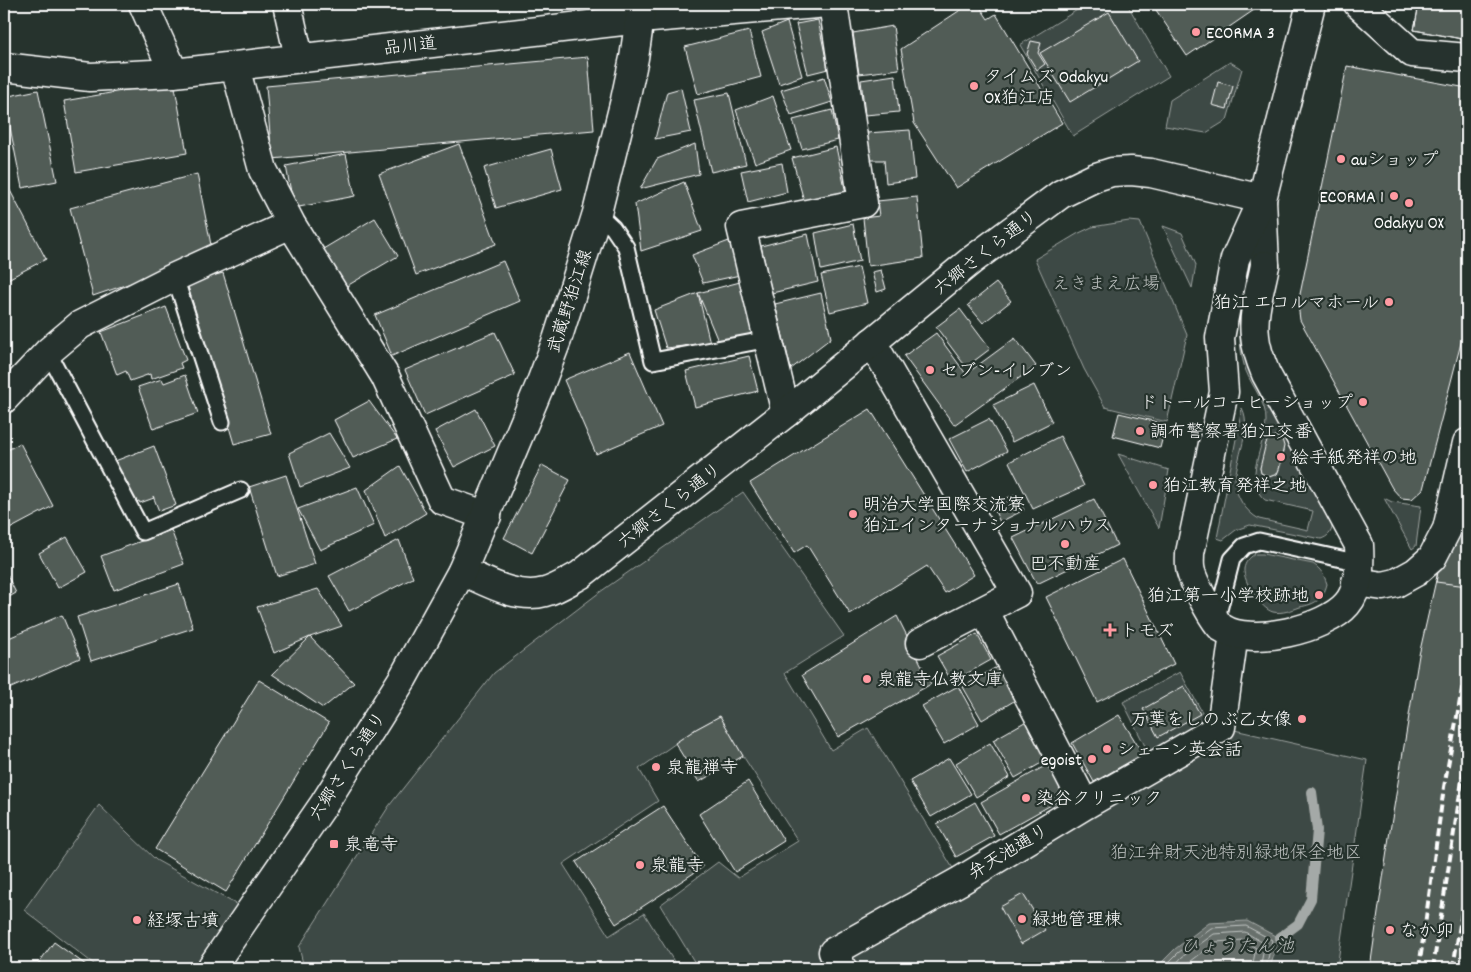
<svg xmlns="http://www.w3.org/2000/svg" width="1471" height="972" font-family="Dekko,'Klee One',sans-serif">
	<style>
		.green { fill: #3e4944; stroke: #9ea4a2 }
		.water { fill: #67706c; stroke: #a4a9a7 }
		.lines { fill: none; stroke-linecap: round; stroke-linejoin: round }
		.shore { stroke: #c2c6c4; stroke-width: 1 }
		.stream { stroke: #a4a9a7; stroke-width: 10 }
		.building { fill: #515c57; stroke: #fff }
		.service-casing { stroke: #fff; stroke-width: 19 }
		.minor-casing { stroke: #fff; stroke-width: 31 }
		.tertiary-casing { stroke: #fff; stroke-width: 31 }
		.secondary-casing { stroke: #fff; stroke-width: 31 }
		.service { stroke: #26332d; stroke-width: 15 }
		.minor { stroke: #26332d; stroke-width: 28 }
		.tertiary { stroke: #26332d; stroke-width: 28 }
		.secondary { stroke: #26332d; stroke-width: 28 }
		.rail { stroke: #fff; stroke-width: 4; stroke-dasharray: 8 4; stroke-linecap: butt }
		.poi-dot { fill: #ff9aa2; stroke: #26332d; stroke-width: 2 }
		.labels { text-anchor: middle; stroke-width: 4.5; stroke-linejoin: round; paint-order: stroke }
		.poi-label { font-size: 18px; fill: #fff; stroke: #26332d; text-anchor: start }
		.street-label { font-size: 18px; fill: #fff; stroke: #26332d }
		.park-label { font-size: 18px; fill: #bbbfbe; stroke: #26332d }
		.water-label { font-size: 19px; font-style: italic; fill: #b3b8b6; stroke: #26332d }
	</style>
	<rect width="100%" height="100%" fill="#26332d"/>
	<filter id="ink" filterUnits="userSpaceOnUse"><feTurbulence type="fractalNoise" baseFrequency=".02" numOctaves="2"/><feDisplacementMap in="SourceGraphic" scale="10" xChannelSelector="R" yChannelSelector="G"/><feConvolveMatrix kernelMatrix="1 2 1 2 8 2 1 2 1" color-interpolation-filters="sRGB"/></filter>
	<g filter="url(#ink)">
		<path class="green" d="M1087,4H1127L1169,76L1073,136L1020,45Z
			M1230,62L1242,69L1227,120L1206,133L1165,126L1170,100Z
			M1129,221L1140,222L1187,335L1167,422L1105,407L1084,369L1035,259L1077,234L1092,227Z
			M1163,226L1182,233L1196,265L1192,288Z
			M1246,281H1250L1252,374L1285,438L1282,439L1275,436L1268,440L1260,468L1261,473L1269,477L1277,474C1282,465 1285,450 1282,440L1285,438L1332,526C1332,533 1327,537 1321,539L1250,525L1236,530L1223,540L1217,538L1242,408C1254,430 1231,466 1236,489C1237,494 1240,499 1242,503C1247,510 1252,515 1259,519L1308,530L1313,511L1265,500C1242,480 1265,446 1266,421C1267,403 1252,387 1246,371C1235,339 1241,313 1246,281Z
			M1118,454L1169,470L1159,528Z
			M743,492L844,636L785,673L831,750L868,728L960,880L1221,727L1367,760L1337,968H698L660,905L718,862L738,878L798,841L743,756L720,716L696,729L639,769L658,801L563,864L609,936L644,913L678,968H304L299,947L389,806L494,673L600,592Z
			M1384,498L1392,502L1421,506L1416,546L1412,549Z
			M1255,554H1263L1313,564C1321,569 1324,575 1327,584C1323,600 1315,604 1300,607C1292,610 1282,614 1273,612C1261,609 1243,582 1244,569C1245,562 1249,558 1255,554Z
			M1180,672L1207,721L1148,752L1123,702Z
			M99,805L156,860L250,912L209,968H99L24,910Z"/>
		<path class="water" d="M1247,921L1279,938L1270,968H1156L1175,949L1209,923Z"/>
		<g class="lines">
			<path class="shore" d="M1163,968L1178,953L1211,928L1246,926L1272,940L1266,968
				M1172,968L1182,957L1214,934L1245,932L1265,944L1260,968
				M1182,968L1216,942L1243,940L1256,948L1252,968"/>
			<path class="stream" d="M1279,938L1298,924L1311,899L1317,830L1312,792"/>
		</g>
		<path class="building" d="M1152,4H1259L1257,8L1187,56Z
			M1419,4H1467V40L1414,30Z
			M1419,4H1467V40L1414,30Z
			M965,7H980L988,19L996,14L1062,123L956,188L914,123L901,49Z
			M1109,12L1138,61L1070,102L1040,53Z
			M818,20L828,69L808,74L796,24Z
			M787,22L802,76L779,84L762,32Z
			M893,26L899,69L859,74L853,33Z
			M749,31L761,77L698,94L685,47Z
			M1031,41L1041,43L1038,53L1045,64L1037,70L1027,54Z
			M588,57L594,130L272,159L266,86Z
			M1347,66L1467,88V320L1423,489L1412,499L1401,498L1392,488L1300,320L1298,304Z
			M895,75L899,112L865,115L861,80Z
			M824,77L832,102L791,115L781,90Z
			M174,82L187,153L76,172L64,101Z
			M1218,82L1233,86L1227,109L1212,105Z
			M681,88L691,132L655,139L667,92Z
			M38,90L57,181L22,188L4,97Z
			M729,93L746,164L711,172L694,100Z
			M773,96L791,150L755,163L736,110Z
			M832,110L838,140L802,149L793,120Z
			M910,130L915,179L886,183L884,160H871L867,133Z
			M459,144L496,244L416,275L379,174Z
			M695,144L699,174L640,189L657,159Z
			M836,147L847,198L806,208L792,158Z
			M551,149L562,189L496,208L484,168Z
			M346,154L355,196L294,208L286,166Z
			M782,163L787,192L748,202L741,171Z
			M197,174L213,255L93,296L70,208Z
			M4,179L46,259L4,281Z
			M684,182L702,231L641,251L635,204Z
			M917,197L923,258L868,266L863,218L879,216L877,201Z
			M375,218L398,256L340,290L318,252Z
			M853,224L860,261L821,270L815,233Z
			M808,234L818,282L772,293L761,246Z
			M729,241L740,275L703,283L692,255Z
			M503,261L520,301L392,356L375,315Z
			M859,267L867,303L830,312L821,275Z
			M881,270L886,289L877,292L872,272Z
			M223,273L271,434L234,444L187,283Z
			M740,282L752,334L718,341L698,293Z
			M996,283L1011,301L983,323L968,305Z
			M698,293L710,343L666,348L654,310Z
			M821,293L831,338L791,369L775,304Z
			M166,307L186,360L180,363L182,368L151,379L150,374L130,381L126,371L117,375L101,332Z
			M960,309L990,349L966,367L936,327Z
			M495,332L515,375L425,415L405,370Z
			M936,333L966,374L1015,338L1036,366L954,425L904,356Z
			M630,352L662,426L596,454L564,380Z
			M749,356L758,391L695,407L686,371Z
			M185,375L198,413L153,429L138,387L162,379L164,383Z
			M1034,385L1052,422L1012,442L993,405Z
			M369,401L397,439L353,458L334,420Z
			M476,409L495,446L454,467L435,431Z
			M870,409L974,575L945,593L927,566L850,614L807,545L794,553L750,483Z
			M1119,413L1166,424L1160,448L1113,436Z
			M989,419L1007,451L967,472L949,439Z
			M329,433L350,468L300,487L289,453Z
			M1060,436L1084,486L1033,509L1009,462Z
			M1275,436L1282,439L1284,446L1279,469L1277,474L1269,477L1261,473L1260,468L1266,443L1268,440Z
			M20,443L53,506L4,532V452Z
			M154,446L176,505L159,511L153,496L154,498L140,503L139,501L133,503L125,480L122,481L115,461Z
			M542,465L570,480L532,553L504,538Z
			M400,466L426,513L385,538L366,490Z
			M286,475L315,564L277,576L249,487Z
			M357,487L374,525L320,550L298,509Z
			M1016,494L1024,510L1000,522L992,505Z
			M1094,499L1117,545L1037,584L1013,538Z
			M1467,505V968H1370L1389,837L1419,655L1439,567L1462,527Z
			M1467,505V586L1436,582L1439,567L1462,527Z
			M171,530L184,564L114,590L101,556Z
			M67,537L87,572L58,588L39,553Z
			M399,540L413,578L349,611L329,576Z
			M1123,559L1174,664L1097,702L1046,597Z
			M4,569L16,593L4,600Z
			M179,584L193,628L91,661L77,617Z
			M318,589L342,626L310,637L274,653L257,607Z
			M62,615L80,658L4,691V640Z
			M897,616L931,684L838,737L802,675Z
			M977,634L991,660L952,682L937,656Z
			M310,637L354,683L323,708L272,674Z
			M1000,665L1019,698L982,720L963,687Z
			M259,680L329,723L226,892L155,849Z
			M958,686L979,724L944,744L922,706Z
			M1184,686L1200,714L1158,737L1143,709Z
			M1119,715L1143,754L1094,782L1072,743Z
			M720,716L743,756L699,782L675,743L696,729Z
			M1030,719L1052,757L1015,778L993,740Z
			M990,743L1010,777L976,797L956,763Z
			M949,758L971,794L931,817L910,781Z
			M1052,762L1071,794L999,834L981,802Z
			M748,781L784,841L735,872L699,814Z
			M975,802L994,836L956,857L937,824Z
			M663,806L703,867L616,924L576,862Z
			M1023,894L1045,930L1021,944L1000,907Z
			M54,942L90,968H35Z"/>
		<g class="lines">
			<defs>
				<path id="service" d="M597,213L613,228L626,247L653,361L769,339
					M175,277L222,422
					M48,352L143,532L241,490
					M1216,622L1232,559L1244,546L1259,541L1360,563"/>
				<path id="minor" d="M143,4L174,73
					M287,4L299,57
					M1358,4L1412,53L1467,58
					M4,67L90,77L174,73L640,19L817,4
					M235,67L263,170L291,224L385,376L442,500L487,516
					M1262,199L1265,265
					M872,342L1017,593L984,610L1085,805
					M4,399L48,352L80,325L175,277L291,224
					M786,413L741,227L863,203L833,4
					M1356,582L1383,586L1396,583L1416,572L1432,558L1447,529L1467,443
					M920,643L984,610
					M842,968L833,952L960,881L1085,805L1221,727L1234,634"/>
				<path id="tertiary" d="M1265,265C1261,287 1252,313 1255,336C1256,349 1261,362 1266,374L1359,545C1360,564 1360,589 1347,604C1326,629 1250,647 1222,628C1214,622 1194,583 1191,572C1189,566 1190,559 1190,553L1224,392L1220,338L1235,259L1262,199L1311,4
					M462,571C487,582 517,600 545,592C557,589 569,581 580,575L786,413L972,260L1061,194L1096,177L1112,172L1131,171L1151,173L1262,199"/>
				<path id="secondary" d="M211,968L324,804L403,678L462,571L540,385L557,340L573,290L597,213L625,100L634,58L642,4"/>
			</defs>
			<use href="#service" class="service-casing"/>
			<use href="#minor" class="minor-casing"/>
			<use href="#tertiary" class="tertiary-casing"/>
			<use href="#secondary" class="secondary-casing"/>
			<use href="#service" class="service"/>
			<use href="#minor" class="minor"/>
			<use href="#tertiary" class="tertiary"/>
			<use href="#secondary" class="secondary"/>
			<path class="rail" d="M1419,968L1444,787L1467,662
				M1433,968L1467,748
				M1453,968L1467,881"/>
		</g>
	</g>
	<g class="poi-dot">
		<circle cx="1196" cy="32" r="5"/>
		<circle cx="974" cy="86" r="5"/>
		<circle cx="1341" cy="159" r="5"/>
		<circle cx="1394" cy="196" r="5"/>
		<circle cx="1409" cy="203" r="5"/>
		<circle cx="1389" cy="302" r="5"/>
		<circle cx="930" cy="370" r="5"/>
		<circle cx="1363" cy="402" r="5"/>
		<circle cx="1140" cy="431" r="5"/>
		<circle cx="1281" cy="457" r="5"/>
		<circle cx="1153" cy="485" r="5"/>
		<circle cx="853" cy="514" r="5"/>
		<circle cx="1065" cy="544" r="5"/>
		<circle cx="1319" cy="595" r="5"/>
		<path d="M1107.5 622.5h5v5h5v5h-5v5h-5v-5h-5v-5h5z"/>
		<circle cx="867" cy="679" r="5"/>
		<circle cx="1302" cy="719" r="5"/>
		<circle cx="1107" cy="749" r="5"/>
		<circle cx="1092" cy="759" r="5"/>
		<circle cx="656" cy="767" r="5"/>
		<circle cx="1026" cy="798" r="5"/>
		<rect x="329" y="839" width="10" height="10" rx="2.5"/>
		<circle cx="640" cy="865" r="5"/>
		<circle cx="1022" cy="919" r="5"/>
		<circle cx="137" cy="920" r="5"/>
		<circle cx="1390" cy="930" r="5"/>
	</g>
	<g class="labels">
		<g class="poi-label">
			<text x="1206" y="38">ECORMA 3</text>
			<text x="984" y="82">タイムズ Odakyu<tspan x="984" dy="21">OX狛江店</tspan></text>
			<text x="1351" y="165">auショップ</text>
			<text x="1384" y="202" text-anchor="end">ECORMA 1</text>
			<text x="1409" y="228" text-anchor="middle">Odakyu OX</text>
			<text x="1379" y="308" text-anchor="end">狛江 エコルマホール</text>
			<text x="940" y="376">セブン-イレブン</text>
			<text x="1353" y="408" text-anchor="end">ドトールコーヒーショップ</text>
			<text x="1150" y="437">調布警察署狛江交番</text>
			<text x="1291" y="463">絵手紙発祥の地</text>
			<text x="1163" y="491">狛江教育発祥之地</text>
			<text x="863" y="510">明治大学国際交流寮<tspan x="863" dy="21">狛江インターナショナルハウス</tspan></text>
			<text x="1065" y="569" text-anchor="middle">巴不動産</text>
			<text x="1309" y="601" text-anchor="end">狛江第一小学校跡地</text>
			<text x="1120" y="636">トモズ</text>
			<text x="877" y="685">泉龍寺仏教文庫</text>
			<text x="1292" y="725" text-anchor="end">万葉をしのぶ乙女像</text>
			<text x="1117" y="755">シェーン英会話</text>
			<text x="1082" y="765" text-anchor="end">egoist</text>
			<text x="666" y="773">泉龍禅寺</text>
			<text x="1036" y="804">染谷クリニック</text>
			<text x="344" y="850">泉竜寺</text>
			<text x="650" y="871">泉龍寺</text>
			<text x="1032" y="925">緑地管理棟</text>
			<text x="147" y="926">経塚古墳</text>
			<text x="1400" y="936">なか卯</text>
		</g>
		<g class="street-label">
			<text transform="translate(410 45) rotate(-6)" y="6">品川道</text>
			<text transform="translate(985 252) rotate(-38)" y="6">六郷さくら通り</text>
			<text transform="translate(569 301) rotate(-72)" y="6">武蔵野狛江線</text>
			<text transform="translate(669 505) rotate(-38)" y="6">六郷さくら通り</text>
			<text transform="translate(347 766) rotate(-57)" y="6">六郷さくら通り</text>
			<text transform="translate(1008 851) rotate(-31)" y="6">弁天池通り</text>
		</g>
		<g class="park-label">
			<text x="1106" y="289">えきまえ広場</text>
			<text x="1236" y="858">狛江弁財天池特別緑地保全地区</text>
		</g>
		<g class="water-label">
			<text x="1237" y="952">ひょうたん池</text>
		</g>
	</g>
	<rect width="1471" height="972" fill="none" stroke="#26332d" stroke-width="20"/>
	<rect x="10" y="10" width="1451" height="952" fill="none" stroke="#fff" stroke-width="2" filter="url(#ink)"/>
</svg>
